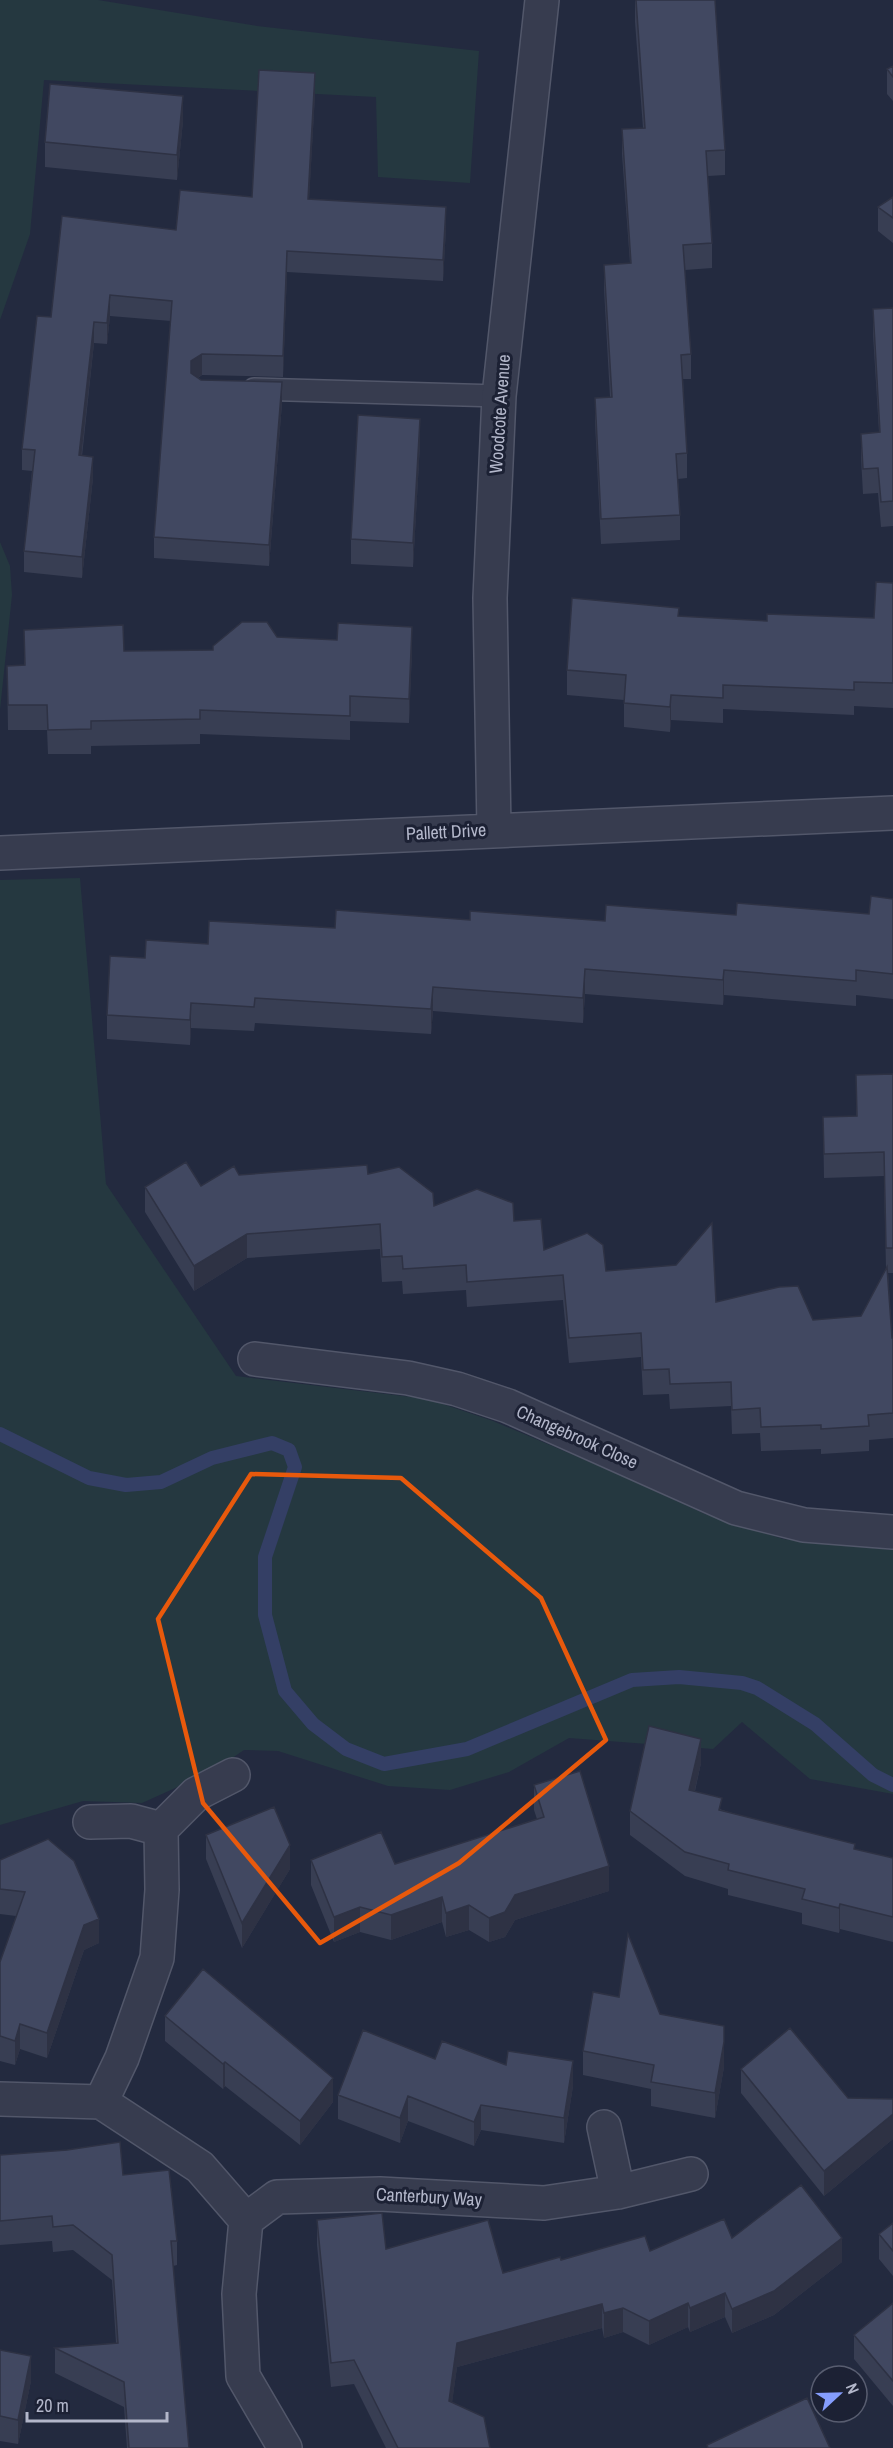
<svg xmlns="http://www.w3.org/2000/svg" width="893" height="2448" font-family="'Archivo Narrow',sans-serif">
	<style>
		.green { fill: #253840 }
		.lines { fill: none; stroke-linecap: round; stroke-linejoin: round }
		.stream { stroke: #343f65; stroke-width: 14 }
		.service-casing { stroke: #52576a; stroke-width: 24 }
		.minor-casing { stroke: #52576a; stroke-width: 36 }
		.service { stroke: #373c4f; stroke-width: 21 }
		.minor { stroke: #373c4f; stroke-width: 33 }
		.wall { fill: #383e53 }
		.shaded-wall { fill: #2e3244 }
		.building { fill: #414861; stroke: #2e3244; stroke-width: 1.5 }
		.marked { fill: none; stroke: #e8590c; stroke-width: 4.5; stroke-linejoin: round }
		.labels { text-anchor: middle; stroke-width: 6; stroke-linejoin: round; paint-order: stroke }
		.street-label { font-size: 18px; fill: #b3b7ca; stroke: #1c2134 }
	</style>
	<rect width="100%" height="100%" fill="#232a3f"/>
	<path class="green" d="M0,0H98L257,26L479,51L470,183L378,177L376,97L44,80L30,234L0,320Z
		M0,542L10,566L12,595L0,710Z
		M80,878L106,1184L236,1376L428,1399L493,1421L609,1470L705,1514L783,1539L893,1550V1794L810,1779L742,1722L713,1749L569,1738L509,1772L450,1790L388,1786L278,1751L244,1750L213,1771L142,1803L83,1801L0,1825V880Z"/>
	<g class="lines">
		<path class="stream" d="M0,1434L89,1478L126,1485L161,1482L212,1458L272,1443L289,1450L295,1467L265,1557V1615L285,1691L313,1724L346,1749L384,1764L467,1749L632,1680L679,1677L742,1683L757,1688L815,1724L873,1775L893,1785"/>
		<defs>
			<path id="service" d="M254,389L499,396"/>
			<path id="minor" d="M494,830L490,598L499,396L542,0
				M0,853L893,813
				M255,1359L408,1378L457,1389L508,1406L736,1508L804,1525L893,1532
				M233,1775L196,1794L161,1829L162,1890L157,1958L122,2058L101,2102L200,2167L246,2220L239,2294L243,2376L285,2448
				M90,1822L131,1821L161,1829
				M0,2099L101,2102
				M604,2127L618,2192
				M246,2220L277,2197L380,2194L544,2203L618,2192L691,2174"/>
		</defs>
		<use href="#service" class="service-casing"/>
		<use href="#minor" class="minor-casing"/>
		<use href="#service" class="service"/>
		<use href="#minor" class="minor"/>
	</g>
	<path class="wall" d="M635,0L725,150V175L708,176L712,243V268L685,270L691,354V379H683L687,453V478L678,479L680,515V540L601,544L595,422V398L610,397L604,289V265L630,263L622,154V129L643,128L635,22Z
		M893,66V101L887,94V69Z
		M315,94L309,199L446,228L443,281L287,272L283,377L202,375L198,378L201,380L282,403L269,566L154,558V537L171,321L110,316L107,344L94,343L82,456L93,478L82,578L24,572V551L32,471L22,470V449L51,317L176,230L252,197Z
		M183,121L177,180L45,167V142Z
		M893,197V243L878,231V207Z
		M893,308V526L881,527L878,493L863,494L861,458V434L879,432L873,334V309Z
		M420,444L413,567L351,564V539Z
		M893,583V708L854,706V715L723,709V723L671,720L670,732L624,727V700L567,695V670L679,616L767,621L874,618Z
		M24,630L124,651L213,650L277,637L412,651L409,723L350,721V740L200,734V744L91,746V754H48L47,730H8L7,666L24,665Z
		M893,899V999L856,995V1006L724,995L723,1005L585,994L583,1023L433,1011L431,1034L255,1023L254,1031L191,1028L190,1045L107,1039V1015L145,958L208,944L335,928L470,920L605,921L736,915L869,914Z
		M893,1074V1273H888L892,1338H893V1438L869,1440V1451L821,1454V1449L761,1451L760,1433L732,1434L731,1406L670,1409L669,1394L643,1395L641,1357L569,1363L563,1300L467,1307L466,1290L403,1294L402,1281L382,1282L380,1249L247,1258L194,1291L145,1212V1187L201,1186L239,1175L368,1174L434,1206L514,1221L544,1250L606,1271L716,1302L813,1320L861,1316L886,1269L884,1176L824,1178L823,1117L856,1116V1075Z
		M701,1763L695,1791L722,1810L855,1849L893,1858V1942L840,1929L839,1933L802,1924V1913L728,1895V1889L685,1876L630,1835V1811Z
		M534,1785L609,1891L515,1920L505,1937L489,1942L469,1930L446,1937L442,1922L391,1940L360,1932L334,1942L311,1885V1860L395,1864L537,1819L534,1810Z
		M206,1835L290,1869L242,1948L206,1859Z
		M0,1860L99,1943L84,1950L47,2058L20,2049L15,2065L0,2061V1962L16,1916L0,1914Z
		M660,2014L724,2067L715,2118L651,2106V2089L583,2075V2051Z
		M165,2016L333,2102L300,2145L225,2086L223,2089L165,2041Z
		M435,2059L506,2065L573,2086L564,2143L481,2130L474,2146L408,2121L400,2143L338,2119V2095Z
		M741,2069L848,2098L893,2099V2139L824,2196L741,2093Z
		M0,2155L123,2175L177,2241V2265L173,2266L189,2448H127L124,2407L55,2373V2348L116,2343L112,2280L73,2250L53,2252L52,2241L0,2245Z
		M317,2220L386,2249L503,2273L561,2260L650,2251L732,2238L842,2262L774,2315L732,2333L725,2317L690,2332L688,2327L649,2345L623,2332L604,2338L602,2328L457,2367L452,2402L490,2448H386L354,2384L331,2387L317,2245Z
		M893,2223V2276L879,2259V2234Z
		M893,2303V2406L854,2359V2335Z
		M0,2350L31,2381L18,2444L0,2441Z"/>
	<path class="shaded-wall" d="M315,73V94L308,220V199Z
		M183,96V121L177,180V155Z
		M446,207V228L443,281V260Z
		M287,251V272L283,377V356Z
		M110,295V316L107,344V323Z
		M94,322V343L79,476V455Z
		M202,354V375L191,382V361Z
		M282,382V403L269,566V545Z
		M420,419V444L413,567V543Z
		M93,457V478L82,578V557Z
		M412,627V651L409,723V699Z
		M671,695V720L670,732V707Z
		M585,969V994L583,1023V998Z
		M724,970V995L723,1005V980Z
		M433,987V1011L431,1034V1009Z
		M191,1003V1028L190,1045V1020Z
		M247,1234V1258L194,1291V1266Z
		M701,1739V1763L689,1815V1790Z
		M290,1845V1869L242,1948V1923Z
		M609,1866V1891L515,1920L505,1937L489,1942V1918L515,1895Z
		M442,1897V1922L391,1940V1915Z
		M840,1904V1929L839,1933V1908Z
		M469,1905V1930L446,1937V1913Z
		M360,1907V1932L334,1942V1917Z
		M99,1919V1943L84,1950L47,2058V2033L84,1925Z
		M20,2024V2049L15,2065V2041Z
		M724,2042V2067L715,2118V2093Z
		M573,2061V2086L564,2143V2118Z
		M225,2062V2086L223,2089V2064Z
		M333,2078V2102L300,2145V2121Z
		M408,2096V2121L400,2143V2118Z
		M481,2105V2130L474,2146V2122Z
		M893,2114V2139L824,2196V2171Z
		M842,2238V2262L774,2315L732,2333V2309Z
		M725,2293V2317L690,2332V2308Z
		M688,2303V2327L649,2345V2321Z
		M602,2304V2328L457,2367L449,2425V2401L457,2343Z
		M623,2308V2332L604,2338V2313Z
		M31,2356V2381L18,2444V2420Z"/>
	<path class="building" d="M636,0H715L725,150L706,151L712,243L683,245L691,354L681,355L687,453L676,454L680,515L601,519L595,398L612,397L604,265L631,263L622,129L645,128Z
		M893,66V77L887,69Z
		M259,70L315,73L308,199L446,207L443,260L287,251L283,356L202,354L191,361V373L201,380L282,382L269,545L154,537L172,301L110,295L107,323L94,322L79,455L93,457L82,557L24,551L35,450L22,449L37,316L51,317L62,216L176,230L180,190L252,197Z
		M50,84L183,96L177,155L45,142Z
		M893,197V218L878,207Z
		M893,308V501L881,502L878,468L863,469L861,434L880,432L873,309Z
		M358,415L420,419L413,543L351,539Z
		M876,582L893,583V683L854,682V690L723,685V698L671,695L670,707L624,703L626,675L567,670L572,598L679,608L678,616L767,621V614L874,618Z
		M242,622H267L277,637L337,640L338,623L412,627L409,699L350,696V716L200,710V719L91,721V729L48,730L47,705H8L7,666L25,665L24,630L123,625L124,651L213,650V646Z
		M871,896L893,899V974L856,970V981L724,970L723,980L585,969L583,998L433,987L431,1009L255,998L254,1007L191,1003L190,1020L107,1015L110,956L145,958L146,940L208,944L209,921L335,928L336,910L470,920V911L605,921L606,905L736,915L737,903L869,914Z
		M893,1074V1248H886L884,1152L824,1154L823,1117L857,1116L856,1075Z
		M186,1162L201,1186L234,1166L239,1175L367,1165L368,1174L399,1167L433,1193L434,1206L477,1189L513,1203L514,1221L541,1219L544,1250L587,1233L603,1245L606,1271L676,1265L712,1223L716,1302L779,1287L798,1286L813,1320L861,1316L887,1267L892,1338H893V1413L868,1415L869,1426L821,1429V1425L761,1427L760,1408L732,1410L731,1382L670,1384L669,1369L643,1370L641,1333L569,1338L563,1275L467,1282L466,1265L403,1269L402,1256L382,1257L380,1224L247,1234L194,1266L145,1187Z
		M649,1726L701,1739L689,1790L722,1798L719,1810L855,1844L854,1849L893,1858V1917L840,1904L839,1908L802,1899L805,1889L728,1870L729,1864L685,1852L630,1811Z
		M580,1771L609,1866L515,1895L505,1912L489,1918L469,1905L446,1913L442,1897L391,1915L360,1907L334,1917L311,1860L381,1832L395,1864L544,1817L534,1785Z
		M274,1807L290,1845L242,1923L206,1835Z
		M48,1839L74,1861L99,1919L84,1925L47,2033L20,2024L15,2041L0,2036V1962L25,1892L0,1889V1860Z
		M628,1934L660,2014L724,2026V2042L715,2093L651,2082L654,2065L583,2051L593,1992L619,1997Z
		M203,1969L333,2078L300,2121L225,2062L223,2064L165,2016Z
		M790,2028L848,2098L893,2099V2114L824,2171L741,2069Z
		M363,2030L435,2059L442,2041L506,2065L508,2051L573,2061L564,2118L481,2105L474,2122L408,2096L400,2118L338,2095Z
		M120,2142L123,2175L169,2170L177,2241H171L189,2448H129L124,2382L55,2348L118,2343L112,2255L73,2225L53,2227L52,2216L0,2221V2155L67,2150Z
		M801,2185L842,2238L774,2291L732,2309L725,2293L690,2308L688,2303L649,2321L623,2308L604,2313L602,2304L457,2343L449,2401L484,2417L490,2448H398L354,2360L331,2363L317,2220L382,2213L386,2249L488,2220L503,2273L560,2257L561,2260L645,2236L650,2251L724,2219L732,2238Z
		M893,2223V2251L879,2234Z
		M893,2303V2381L854,2335Z
		M0,2350L31,2356L18,2420L0,2416Z
		M807,2398L830,2448H708L707,2445Z"/>
	<path class="marked" d="M251,1474L401,1478L541,1598L606,1740L459,1863L320,1943L203,1803L158,1619Z"/>
	<g class="labels">
		<g class="street-label">
			<text transform="translate(500 414) rotate(-86)" y="6">Woodcote Avenue</text>
			<text transform="translate(446 832) rotate(-3)" y="6">Pallett Drive</text>
			<text transform="translate(577 1437) rotate(24)" y="6">Changebrook Close</text>
			<text transform="translate(429 2197) rotate(3)" y="6">Canterbury Way</text>
		</g>
	</g>
	<g transform="translate(839 2394) rotate(68)"><circle r="28" fill="#1c2134" stroke="#585d70" stroke-width="1.5"/>
	<path d="M0-4.5L10 22L0 15L-10 22Z" fill="#859dfd"/>
	<text y="-9" font-size="16" font-weight="bold" text-anchor="middle" fill="#b3b7ca">N</text>
	</g>
	<path d="M27 2412v9h140v-9" fill="none" stroke="#b3b7ca" stroke-width="3"/>
	<text x="36" y="2412" font-size="18" fill="#b3b7ca" stroke="#1c2134" stroke-width="4.5" paint-order="stroke">20 m</text>
</svg>
